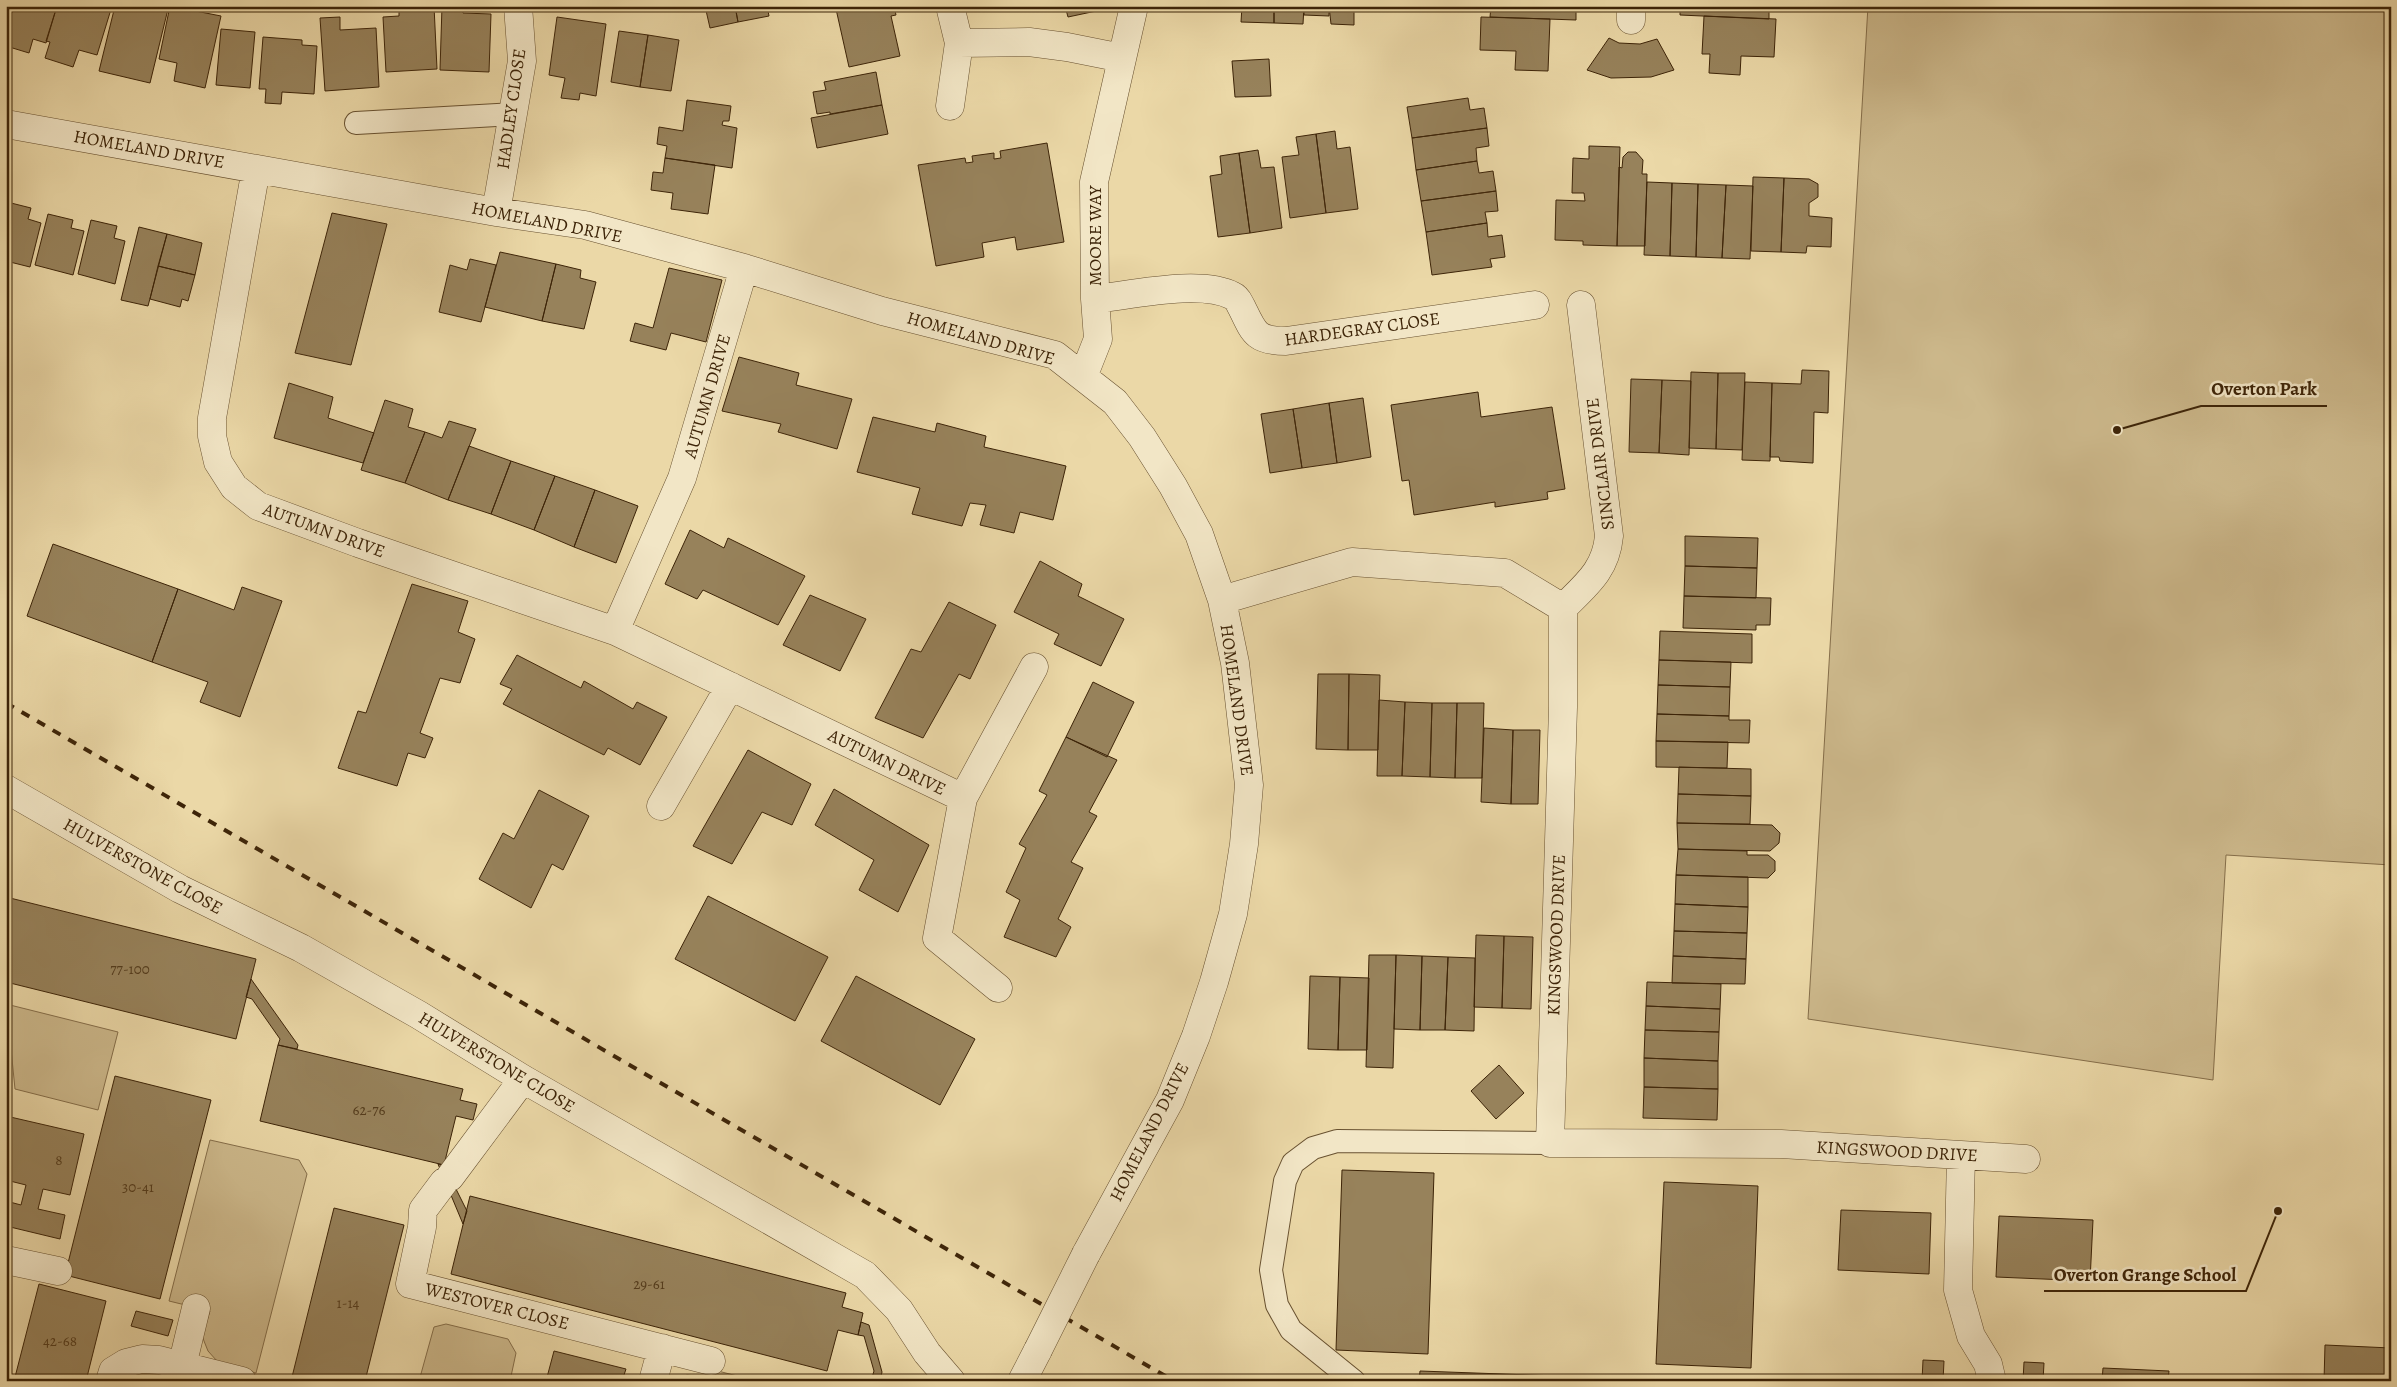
<svg xmlns="http://www.w3.org/2000/svg" width="2397" height="1387" font-family="Alegreya,serif">
	<style>
		.green { fill: #cdb98c; stroke: #856e4a }
		.building { fill: #97825b; stroke: #3d2408 }
		.lines { fill: none; stroke-linecap: round; stroke-linejoin: round }
		.lane-casing { stroke: #685130; stroke-width: 24 }
		.street-casing { stroke: #685130; stroke-width: 29 }
		.lane { stroke: #f2e6c6; stroke-width: 22 }
		.street { stroke: #f2e6c6; stroke-width: 28 }
		.rail { stroke: #3d2408; stroke-width: 4; stroke-dasharray: 9 9; stroke-linecap: butt }
		.street-bridge-casing { stroke: #685130; stroke-width: 29; stroke-linecap: butt }
		.street-bridge { stroke: #f2e6c6; stroke-width: 28 }
		.labels { text-anchor: middle; stroke-width: 5; stroke-linejoin: round; paint-order: stroke }
		.number-label { font-size: 15px; fill: #543c1d }
		.street-label { font-size: 18px; fill: #3d2408; stroke: #f2e6c6 }
		.leader { fill: none; stroke: #3d2408; stroke-width: 2 }
		.callout-dot { fill: #3d2408; stroke: #f2e6c6; stroke-width: 2 }
		.callout-label { font-size: 19px; text-anchor: middle; font-weight: bold; fill: #3d2408; stroke: #f2e6c6; stroke-width: 5; stroke-linejoin: round; paint-order: stroke }
	</style>
	<rect width="100%" height="100%" fill="#ebd8a7"/>
	<filter id="stains"><feTurbulence type="fractalNoise" baseFrequency=".004" numOctaves="4"/><feColorMatrix values="0 0 0 0 .2 0 0 0 0 .09 0 0 0 0 .02 0 0 0 .5 -.17"/></filter>
	<radialGradient id="worn" r=".72"><stop offset=".6" stop-color="#630" stop-opacity="0"/><stop offset="1" stop-color="#630" stop-opacity=".3"/></radialGradient>
	<path class="green" d="M1868,6H2391V865L2226,855L2213,1080L1808,1019Z
		M6,1004L118,1032L98,1110L15,1089L11,1049L6,1048Z
		M210,1140L299,1160L307,1174L256,1373L225,1365L217,1361L208,1351L202,1336L210,1311L169,1301Z
		M446,1324L508,1339L516,1353L510,1381H419L434,1327Z
		M714,1370L757,1381H675L687,1375L710,1378Z"/>
	<path class="building" d="M9,6H57L46,43L33,39L29,53L6,46V13Z
		M57,6H112L97,55L79,50L73,67L45,58L50,42L46,41Z
		M115,6H155L168,9L150,83L99,71Z
		M170,6L221,16L205,88L174,81L177,63L159,59Z
		M399,6H434L437,69L386,72L383,17L399,16Z
		M442,6H463V13L491,14L489,72L440,70Z
		M705,6H735L738,22L710,28Z
		M735,6H767L769,16L738,22Z
		M851,6H894L896,15L891,16L900,56L849,67L836,9Z
		M1065,6H1100L1101,10L1068,17Z
		M1242,6H1274V23L1241,22Z
		M1274,6H1304L1303,24L1274,23Z
		M1304,6H1329V16L1304,15Z
		M1329,6H1354V25L1331,24Z
		M1383,6H1412V11L1383,9Z
		M1491,6H1576V20L1490,17Z
		M1680,6H1769V19L1680,15Z
		M1704,16L1776,19L1774,57L1741,56L1740,75L1709,73L1710,54H1702Z
		M340,17V30L376,28L379,87L325,91L320,18Z
		M557,17L606,24L596,96L580,93L579,100L561,98L565,78L549,75Z
		M1481,17L1550,19L1548,71L1515,70L1516,51L1480,50Z
		M221,29L255,32L250,88L216,85Z
		M619,31L648,35L640,87L611,82Z
		M648,35L679,40L671,91L640,87Z
		M263,37L302,40V45L317,46L314,94L282,92L281,104L265,103L266,89H259Z
		M1609,38L1619,43L1640,44L1657,39L1674,70L1651,77L1611,78L1587,70Z
		M1269,59L1271,96L1235,97L1232,61Z
		M876,72L882,105L830,114V112L817,114L813,92L826,90L824,82Z
		M1468,98L1470,110L1484,108L1487,128L1412,138L1407,107Z
		M687,100L731,106L729,121H723L722,125L737,128L732,168L665,158L667,146L657,144L659,127L683,131Z
		M882,105L888,134L817,148L811,118Z
		M1487,128L1489,146L1476,148L1477,161L1416,170L1412,138Z
		M1335,131L1337,149L1350,147L1358,209L1326,213L1316,134Z
		M1316,134L1326,213L1290,218L1282,157L1299,155L1296,137Z
		M1047,143L1064,242L1017,250L1015,237L982,243L984,257L936,266L918,165L965,158L966,163L973,162L972,156L994,153V159L1001,158L1000,151Z
		M1589,146L1620,147L1617,246L1583,245V241L1555,240L1556,200L1585,201L1584,193H1572L1573,158L1589,159Z
		M1258,150L1261,168L1274,167L1282,228L1250,233L1239,153Z
		M1628,152H1636L1643,160L1642,174H1647L1645,246H1617L1619,167L1622,168L1623,157Z
		M1239,153L1250,233L1218,237L1210,176L1222,174L1220,156Z
		M665,158L715,165L708,214L671,209L673,193L651,190L653,172L663,173Z
		M1477,161L1479,173L1493,171L1496,191L1421,201L1416,170Z
		M1753,177L1784,178L1781,252L1751,251Z
		M1784,178L1809,179L1818,184V197L1809,203V216L1832,218L1831,247L1807,246L1806,253L1781,252Z
		M1647,182L1672,183L1670,256L1644,255Z
		M1672,183L1698,184L1696,257L1670,256Z
		M1698,184L1726,185L1722,258L1696,257Z
		M1726,185L1753,186L1750,259L1722,258Z
		M1496,191L1498,211L1485,212L1487,223L1426,232L1421,201Z
		M7,202L31,208L28,219L41,223L30,267L6,261Z
		M332,213L387,224L351,365L295,353Z
		M48,214L73,220L71,228L84,231L73,275L35,265Z
		M91,220L117,226L114,238L125,241L115,284L78,274Z
		M1487,223L1488,237L1502,235L1505,257L1490,259L1492,267L1432,275L1426,232Z
		M139,227L167,234L148,306L121,300Z
		M167,234L202,243L195,275L158,266Z
		M500,252L556,264L542,321L485,307Z
		M470,259L496,265L481,322L439,312L450,265L467,270Z
		M556,264L581,270L580,278L596,282L584,329L542,321Z
		M158,266L195,275L188,301L182,299L180,307L150,299Z
		M669,268L722,280L706,342L671,333L666,350L630,341L635,323L653,328Z
		M739,357L799,373L796,385L852,399L837,449L778,432L781,424L722,411Z
		M1802,370L1829,371L1828,413L1814,412L1813,463L1780,461L1779,457H1770L1772,383L1801,384Z
		M1691,372L1718,373L1716,449L1689,448Z
		M1718,373H1745L1742,450L1716,449Z
		M1631,379L1662,380L1659,453L1629,452Z
		M1662,380L1691,381L1689,455L1659,453Z
		M1745,382L1772,383L1770,461L1742,460Z
		M289,383L333,397L328,418L374,433L363,463L274,438Z
		M1478,392L1481,417L1552,407L1565,489L1547,492L1548,499L1495,507V502L1414,515L1409,480L1402,481L1391,405Z
		M1363,398L1371,457L1337,463L1329,403Z
		M385,400L413,409L408,427L425,432L405,483L361,470Z
		M1329,403L1337,463L1302,468L1293,409Z
		M1293,409L1302,468L1270,473L1261,414Z
		M873,417L935,432L937,423L986,436L984,447L1066,466L1053,520L1020,512L1014,533L980,525L986,505L970,503L962,526L912,514L920,488L857,472Z
		M449,421L476,429L448,500L405,483L425,432L442,438Z
		M469,446L511,461L491,514L448,500Z
		M511,461L555,476L534,530L491,514Z
		M555,476L595,490L574,547L534,530Z
		M595,490L638,506L616,563L574,547Z
		M690,530L724,548L728,538L805,576L778,625L703,590L697,599L665,584Z
		M1685,536L1758,538L1757,568L1685,566Z
		M53,544L178,589L152,662L27,616Z
		M1040,561L1082,584L1078,596L1124,619L1101,666L1054,644L1059,634L1014,612Z
		M1685,566L1757,568L1756,598L1684,596Z
		M412,584L468,601L458,632L475,639L460,683L440,678L420,733L433,738L425,758L408,753L397,786L338,768L358,711L366,713Z
		M242,587L282,601L240,717L200,702L208,682L152,662L178,589L234,610Z
		M810,595L866,619L840,671L783,645Z
		M1684,596L1771,598L1770,625H1756V630L1683,628Z
		M949,602L996,625L970,679L959,674L923,738L875,718L911,649L921,652Z
		M1660,631L1752,634V663L1659,660Z
		M517,655L581,688L584,681L633,709L637,702L667,717L640,765L608,748L604,755L503,704L512,689L500,684Z
		M1659,660L1731,662L1730,687L1658,685Z
		M1318,674H1349L1348,750L1316,749Z
		M1349,674L1380,675L1378,750H1348Z
		M1093,682L1134,702L1107,757L1066,737Z
		M1658,685L1730,687L1729,716L1657,714Z
		M1379,700L1405,702L1402,776H1377Z
		M1405,702L1432,703L1430,777L1402,776Z
		M1432,703H1457L1455,778L1430,777Z
		M1457,703H1484L1482,778H1455Z
		M1657,714L1729,716V720H1750L1749,743L1656,741Z
		M1484,728L1513,730L1511,804L1481,802Z
		M1513,730H1540L1538,804H1511Z
		M1066,737L1117,760L1089,812L1097,816L1071,862L1083,868L1058,919L1071,927L1056,957L1004,937L1020,900L1006,892L1026,848L1019,844L1047,795L1039,791Z
		M1656,741L1728,742L1727,768L1656,767Z
		M748,750L811,784L792,825L762,812L732,864L693,846Z
		M1679,767L1751,769V796L1678,794Z
		M834,789L929,845L898,912L859,890L874,860L815,825Z
		M539,790L589,816L563,870L552,864L531,908L479,879L503,833L514,839Z
		M1678,794L1751,796L1750,824L1677,823Z
		M1677,823L1772,825L1780,833L1779,843L1770,851L1678,849Z
		M1678,849L1747,851V855H1768L1775,861V871L1768,878L1676,875Z
		M1676,875L1748,877V907L1675,904Z
		M708,896L828,957L795,1021L675,959Z
		M6,897L256,959L236,1039L6,982Z
		M1675,904L1748,907L1747,933L1674,931Z
		M1674,931L1747,933L1746,959L1673,956Z
		M1476,935L1504,936L1502,1008L1474,1007Z
		M1504,936L1533,937L1531,1009L1502,1008Z
		M1369,955H1396L1393,1068L1366,1067Z
		M1396,955L1422,956L1420,1030L1394,1029Z
		M1422,956L1448,957L1445,1030H1420Z
		M1673,956L1746,959L1745,984L1672,983Z
		M1448,957L1475,958L1474,1031L1445,1030Z
		M856,976L975,1039L940,1105L821,1041Z
		M1310,976L1340,977L1338,1050L1308,1049Z
		M1340,977L1369,978L1367,1050H1338Z
		M251,979L298,1045L297,1049L278,1045L280,1039L252,999L246,997Z
		M1647,982L1721,984L1720,1009L1646,1006Z
		M1646,1006L1720,1009L1719,1032L1645,1030Z
		M1645,1030L1719,1032L1718,1061L1644,1058Z
		M278,1045L463,1089L460,1100L477,1104L473,1120L456,1116L444,1165L260,1121Z
		M1644,1058L1718,1061V1089L1644,1087Z
		M1499,1065L1524,1093L1496,1119L1471,1091Z
		M115,1076L211,1100L160,1299L65,1275Z
		M1644,1087L1718,1089L1717,1120L1643,1118Z
		M6,1116L84,1134L70,1195L43,1189L38,1209L65,1215L60,1239L6,1226V1201L21,1205L26,1185L6,1180Z
		M438,1164L444,1165L467,1211L463,1224Z
		M1342,1170L1434,1173L1428,1354L1336,1350Z
		M1664,1182L1758,1186L1751,1368L1656,1364Z
		M470,1196L846,1293L842,1307L863,1313L858,1335L838,1330L827,1371L451,1274Z
		M334,1208L404,1225L365,1381H291Z
		M1841,1210L1931,1213L1929,1274L1838,1270Z
		M1999,1216L2093,1220L2090,1281L1996,1277Z
		M39,1284L106,1301L86,1381H14Z
		M136,1311L173,1320L168,1336L131,1326Z
		M861,1322L869,1325L882,1372L880,1381H871L874,1371L864,1336L858,1335Z
		M2325,1345L2391,1348V1381H2324Z
		M554,1351L626,1369L622,1381H546Z
		M1923,1360L1944,1361L1943,1381H1922Z
		M2024,1362L2044,1363L2043,1381H2023Z
		M2103,1368L2169,1371L2168,1381H2102Z
		M1420,1371L1667,1380V1381H1419Z"/>
	<g class="lines">
		<defs>
			<path id="lane" d="M356,123L513,114
				M1354,1381L1291,1330L1277,1305L1271,1270L1285,1181L1293,1163L1313,1148L1337,1141L1550,1143"/>
			<path id="street" d="M950,6L959,43L950,106
				M1631,20V6
				M959,43L1029,42L1067,47L1122,58
				M6,124L496,212L585,225L744,268L882,311L1055,355L1115,402L1142,437L1173,486L1199,534L1222,600L1235,663L1249,785L1244,844L1233,914L1214,982L1196,1036L1170,1100L1086,1254
				M256,169L212,418V436L218,462L234,487L258,506L358,543L615,631L963,798L937,938L998,988
				M496,212L522,61L518,6
				M1095,299C1132,295 1201,279 1233,296C1238,298 1239,303 1242,308C1254,333 1256,341 1286,341L1535,305
				M1083,377L1098,339L1095,299L1094,182L1134,6
				M1222,600L1352,562L1505,573L1563,608V707L1550,1143L1781,1144L2026,1159
				M1563,608C1586,585 1606,570 1609,536L1581,305
				M615,631L682,478L744,268
				M6,789L180,889L301,948L419,1015L523,1079L865,1275L899,1310L927,1353L951,1381
				M963,798L1034,667
				M661,806L730,686
				M1961,1155L1958,1290L1971,1336L1988,1364L1992,1381
				M450,1177L523,1079
				M444,1182L423,1210L422,1227L410,1284L711,1361
				M6,1260L58,1271
				M182,1366L196,1308
				M110,1381L113,1371L126,1363L142,1359L159,1360L242,1381
				M653,1381L662,1348
				M1022,1381L1038,1350"/>
		</defs>
		<use href="#lane" class="lane-casing"/>
		<use href="#street" class="street-casing"/>
		<use href="#lane" class="lane"/>
		<use href="#street" class="street"/>
		<path class="rail" d="M6,703L1174,1381"/>
		<defs>
			<path id="street-bridge" d="M1038,1350L1086,1254"/>
		</defs>
		<use href="#street-bridge" class="street-bridge-casing"/>
		<use href="#street-bridge" class="street-bridge"/>
	</g>
	<g class="labels">
		<g class="number-label">
			<text x="130" y="974">77-100</text>
			<text x="369" y="1115">62-76</text>
			<text x="59" y="1165">8</text>
			<text x="138" y="1192">30-41</text>
			<text x="649" y="1289">29-61</text>
			<text x="348" y="1308">1-14</text>
			<text x="60" y="1346">42-68</text>
		</g>
		<g class="street-label">
			<text transform="translate(511 109) rotate(-82)" y="6">HADLEY CLOSE</text>
			<text transform="translate(149 149) rotate(10)" y="6">HOMELAND DRIVE</text>
			<text transform="translate(547 222) rotate(11)" y="6">HOMELAND DRIVE</text>
			<text transform="translate(1095 236) rotate(-90)" y="6">MOORE WAY</text>
			<text transform="translate(1362 329) rotate(-8)" y="6">HARDEGRAY CLOSE</text>
			<text transform="translate(981 338) rotate(16)" y="6">HOMELAND DRIVE</text>
			<text transform="translate(707 396) rotate(-74)" y="6">AUTUMN DRIVE</text>
			<text transform="translate(1600 464) rotate(-97)" y="6">SINCLAIR DRIVE</text>
			<text transform="translate(324 530) rotate(20)" y="6">AUTUMN DRIVE</text>
			<text transform="translate(1237 700) rotate(82)" y="6">HOMELAND DRIVE</text>
			<text transform="translate(887 762) rotate(26)" y="6">AUTUMN DRIVE</text>
			<text transform="translate(143 866) rotate(29)" y="6">HULVERSTONE CLOSE</text>
			<text transform="translate(1556 935) rotate(-88)" y="6">KINGSWOOD DRIVE</text>
			<text transform="translate(497 1062) rotate(31)" y="6">HULVERSTONE CLOSE</text>
			<text transform="translate(1149 1132) rotate(-63)" y="6">HOMELAND DRIVE</text>
			<text transform="translate(1897 1151) rotate(3)" y="6">KINGSWOOD DRIVE</text>
			<text transform="translate(497 1306) rotate(14)" y="6">WESTOVER CLOSE</text>
		</g>
	</g>
	<path class="leader" d="M2117 430L2201 406H2327M2278 1211L2246 1291H2044"/>
	<g class="callout-dot">
		<circle cx="2117" cy="430" r="5"/>
		<circle cx="2278" cy="1211" r="5"/>
	</g>
	<g class="callout-label">
		<text x="2264" y="395">Overton Park</text>
		<text x="2145" y="1281">Overton Grange School</text>
	</g>
	<rect width="2397" height="1387" fill="none" stroke="#ebd8a7" stroke-width="25"/>
	<rect x="8" y="8" width="2382" height="1372" fill="none" stroke="#3d2408" stroke-width="2.5"/>
	<rect x="12" y="12" width="2372" height="1362" fill="none" stroke="#3d2408"/>
	<rect width="100%" height="100%" filter="url(#stains)"/>
	<rect width="100%" height="100%" fill="url(#worn)"/>
</svg>
